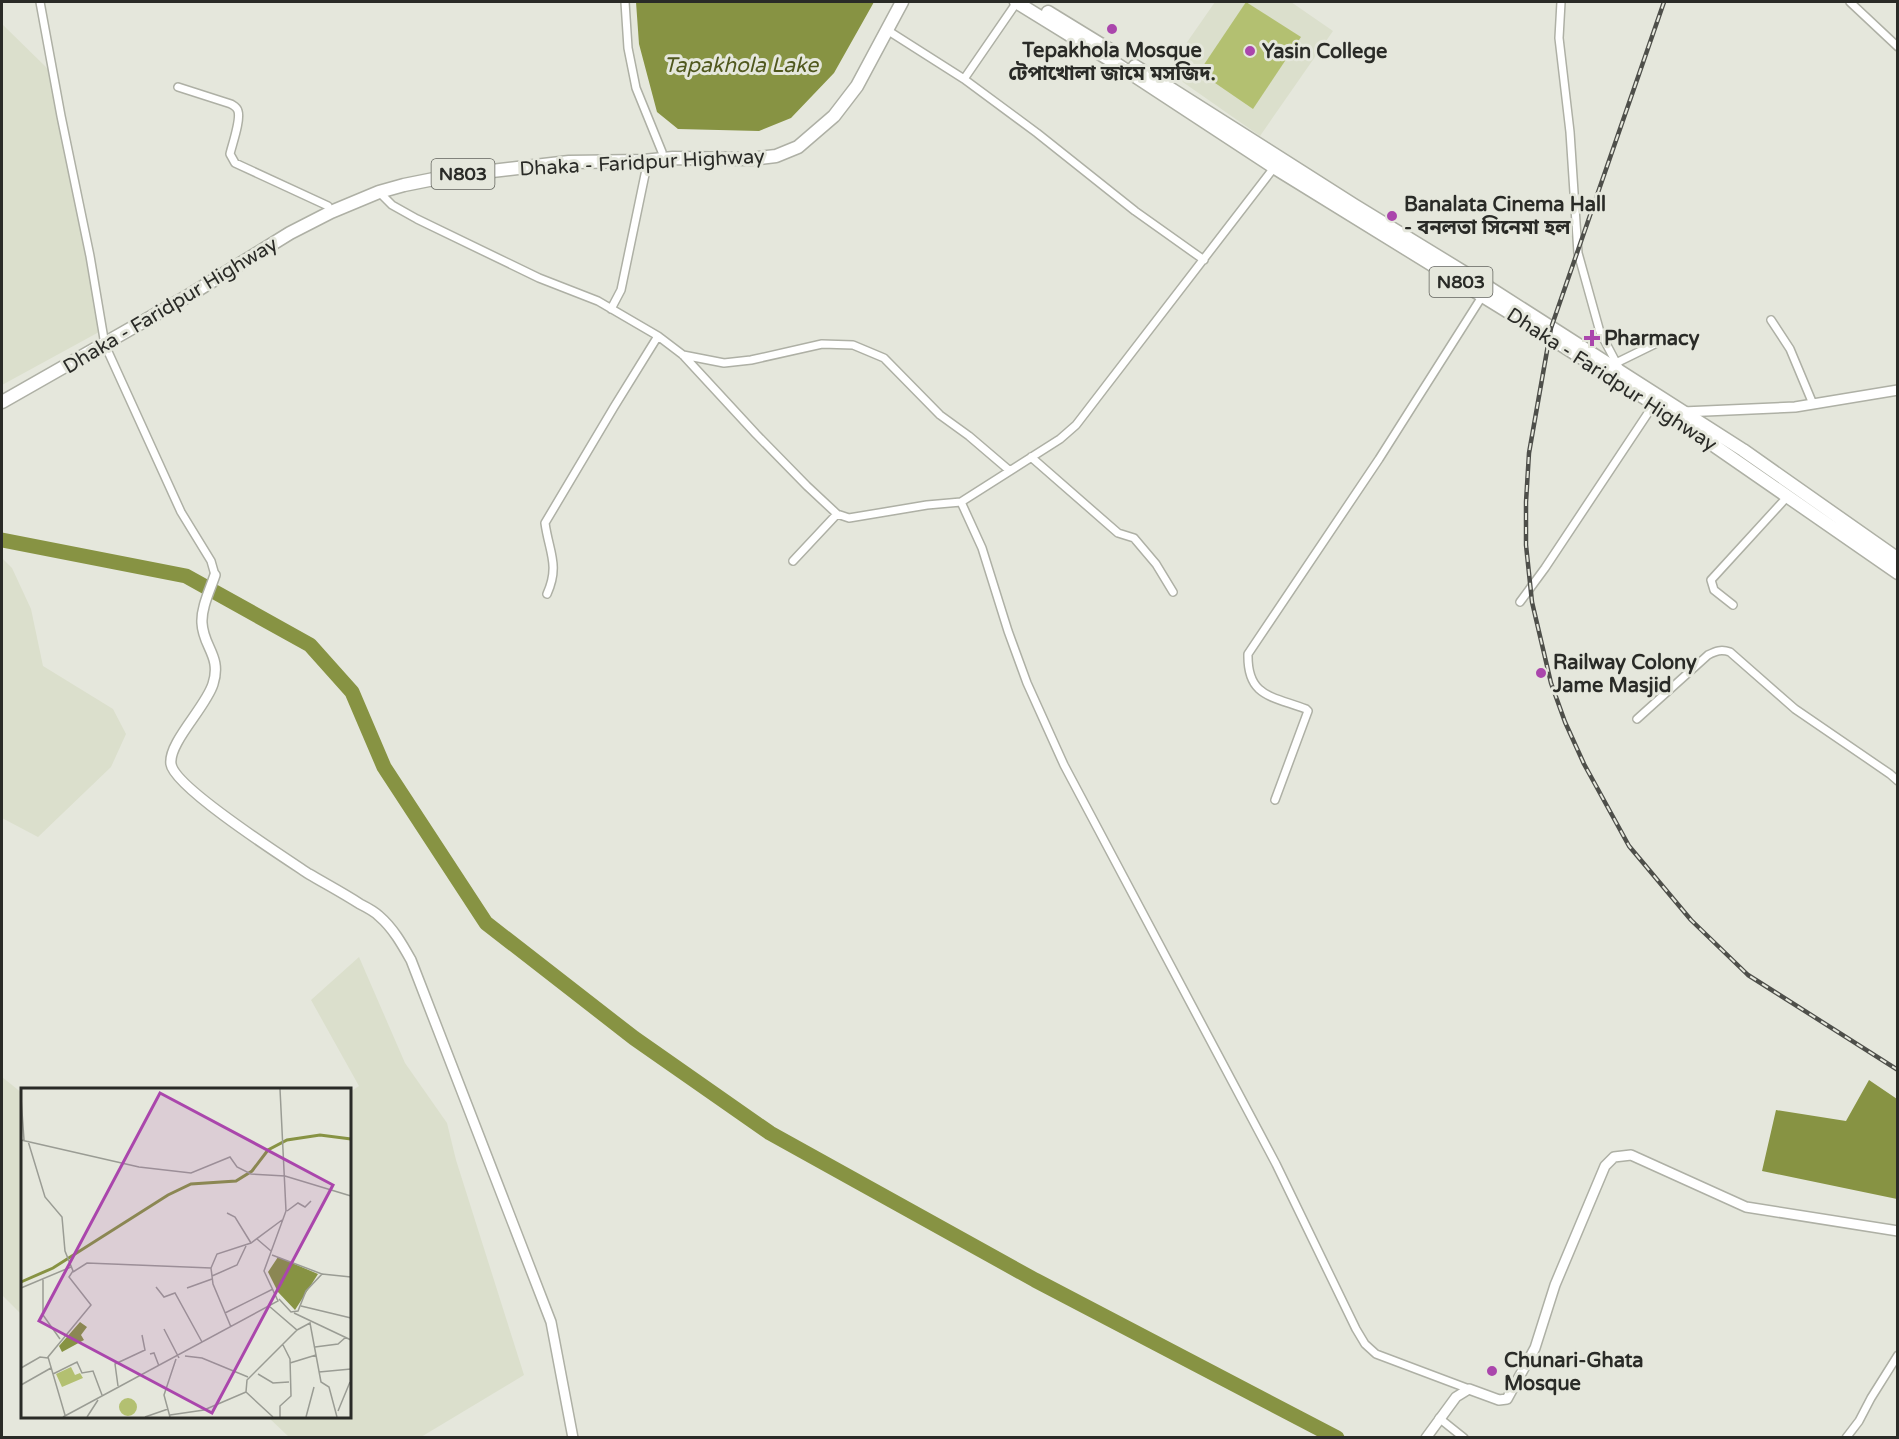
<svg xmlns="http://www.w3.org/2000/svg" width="1899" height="1439" font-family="'Varela Round','Noto Sans Bengali',sans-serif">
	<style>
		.built { fill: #dbdfcc }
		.green { fill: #b3c071 }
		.water { fill: #879343 }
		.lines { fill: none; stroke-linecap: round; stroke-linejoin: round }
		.river { stroke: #879343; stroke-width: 15 }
		.street-casing { stroke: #aeb0a5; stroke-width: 10 }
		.secondary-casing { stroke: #aeb0a5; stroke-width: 12 }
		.highway-casing { stroke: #aeb0a5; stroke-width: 15 }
		.street { stroke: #fff; stroke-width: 7 }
		.secondary { stroke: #fff; stroke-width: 9 }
		.highway { stroke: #fff; stroke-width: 12 }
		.rail-casing { stroke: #4e4f4a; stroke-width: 4.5 }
		.rail { stroke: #e5e7dc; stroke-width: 2; stroke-dasharray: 7; stroke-linecap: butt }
		.poi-dot { fill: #aa46ac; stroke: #e5e7dc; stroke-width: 2 }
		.labels { text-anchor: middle; stroke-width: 6; stroke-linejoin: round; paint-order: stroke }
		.shield { fill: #e5e7dc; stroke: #62635d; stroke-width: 1.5 }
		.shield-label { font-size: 18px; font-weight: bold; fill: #2a2b27 }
		.poi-label { font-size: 20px; font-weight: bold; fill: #2a2b27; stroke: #e5e7dc; text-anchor: start }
		.street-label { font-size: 20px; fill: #2a2b27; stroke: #e5e7dc }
		.water-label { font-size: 21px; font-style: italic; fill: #50581e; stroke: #e5e7dc }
		.inset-river { fill: none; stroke: #879343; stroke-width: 3 }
		.inset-road { fill: none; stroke: #9a9c94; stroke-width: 1.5 }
		.view { fill: #aa46ac; fill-opacity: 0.15; stroke: #aa46ac; stroke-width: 3 }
		.inset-edge { fill: none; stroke: #2a2b27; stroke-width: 3 }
	</style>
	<rect width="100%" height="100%" fill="#e5e7dc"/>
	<path class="built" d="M1215,2H1291L1333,31L1260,136L1167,71Z
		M2,24L48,69L68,157L99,332L2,385Z
		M2,558L12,568L31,609L43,666L113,709L126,734L111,767L38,837L2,818Z
		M359,957L405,1063L447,1123L456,1160L524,1375L421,1437H289L268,1417L350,1416V1092L359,1086L311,1000Z
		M2,1077L22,1093V1315L2,1295Z"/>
	<path class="green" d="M1246,2L1301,37L1253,109L1199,72Z"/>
	<path class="water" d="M636,2H874L834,73L791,118L759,131L678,129L657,112L639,44Z
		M1869,1080L1897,1099V1199L1762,1171L1776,1110L1846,1121Z"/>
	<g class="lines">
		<path class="river" d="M2,540L186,576L310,645L352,692L384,767L486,923L634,1038L770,1133L1035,1280L1337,1438"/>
		<defs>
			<path id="street" d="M40,2L61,116L90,256L105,345L181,512L211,561L215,575
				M625,2L628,48L636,88L662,152
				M1561,2L1559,38L1570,132L1578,253L1600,332L1619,368
				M1850,2L1898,47
				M887,30L964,79L1037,133L1135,211L1204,260
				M964,79L1017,2
				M178,87L231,104C234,106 237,107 238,111C241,120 232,145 230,154L235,163L328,206
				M379,192L392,205L417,219L539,278L598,301L658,336L683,355L756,434L807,486L837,514L849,518L927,505L961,502L1060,439L1076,425L1276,165
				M611,309L621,290L648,160
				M1771,320L1790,349L1813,404
				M683,355L724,363L751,360L822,344L853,345L884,358L940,415L969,436L1010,471
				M1616,363L1669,337
				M1031,457L1118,533L1134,538L1156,564L1173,592
				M961,502L982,548L1008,631L1027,683L1064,765L1276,1164L1356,1329L1365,1344L1376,1354L1469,1389
				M793,561L837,514
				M547,594C560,565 549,552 545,523L614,407L658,336
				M1520,602L1545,568L1654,404
				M1733,605L1714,590L1711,580L1787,497
				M1637,719L1708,655C1716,651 1721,649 1730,652L1795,709L1890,774L1898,781
				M1275,800L1308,711L1306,709C1272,696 1247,697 1248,654L1379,459L1483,295
				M1439,1418L1464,1438
				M1846,1438L1859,1421L1871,1398L1898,1355"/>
			<path id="secondary" d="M1683,412L1795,407L1898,390
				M215,575C210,590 201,608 202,623C203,647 222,656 213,684C206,707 168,743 171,764C174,787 285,858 309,874C326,884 343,893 360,904C366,907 374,911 379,916C393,928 402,944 411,960L551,1322L573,1438
				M1426,1438L1456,1397L1469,1389L1499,1400L1507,1399L1535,1348L1555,1285L1605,1166L1614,1157L1631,1155L1746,1207L1898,1231"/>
			<path id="highway" d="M1016,2L1115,63L1275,168L1549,337L1654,404L1898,573
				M1048,12L1110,50
				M1135,66L1354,205L1488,287L1743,450L1898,559
				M2,402L188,296L290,233L331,212L379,192L404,185L449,176L569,162L643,161L673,158L750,159L776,156L798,147L834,116L857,86L902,2"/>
		</defs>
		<use href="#street" class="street-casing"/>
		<use href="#secondary" class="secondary-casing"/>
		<use href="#highway" class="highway-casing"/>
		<use href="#street" class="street"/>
		<use href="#secondary" class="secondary"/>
		<use href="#highway" class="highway"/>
		<defs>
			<path id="rail" d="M1664,2L1551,328L1529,453L1526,502V545L1532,602L1551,683L1565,722L1584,764L1629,846L1691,920L1748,975L1898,1070"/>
		</defs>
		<use href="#rail" class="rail-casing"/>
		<use href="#rail" class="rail"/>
	</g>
	<g class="poi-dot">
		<circle cx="1112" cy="29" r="6"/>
		<circle cx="1250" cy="51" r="6"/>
		<circle cx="1392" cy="216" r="6"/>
		<path d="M1589 329h6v6h6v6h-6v6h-6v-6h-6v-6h6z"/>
		<circle cx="1541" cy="673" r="6"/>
		<circle cx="1492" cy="1371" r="6"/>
	</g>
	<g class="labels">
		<g class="shield">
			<rect x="431.5" y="159" width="63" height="30" rx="4.5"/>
			<rect x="1429.5" y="267" width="63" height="30" rx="4.5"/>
		</g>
		<g class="shield-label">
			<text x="463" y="180">N803</text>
			<text x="1461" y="288">N803</text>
		</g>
		<g class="poi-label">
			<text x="1112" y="57" text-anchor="middle">Tepakhola Mosque<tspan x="1112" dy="23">টেপাখোলা জামে মসজিদ.</tspan></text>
			<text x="1262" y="58">Yasin College</text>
			<text x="1404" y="211">Banalata Cinema Hall<tspan x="1404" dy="23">- বনলতা সিনেমা হল</tspan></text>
			<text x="1604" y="345">Pharmacy</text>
			<text x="1553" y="669">Railway Colony<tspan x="1553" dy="23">Jame Masjid</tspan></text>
			<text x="1504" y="1367">Chunari-Ghata<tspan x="1504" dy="23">Mosque</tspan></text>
		</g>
		<g class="street-label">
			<text transform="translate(642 162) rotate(-3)" y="7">Dhaka - Faridpur Highway</text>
			<text transform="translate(170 305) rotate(-31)" y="7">Dhaka - Faridpur Highway</text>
			<text transform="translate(1612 379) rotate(33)" y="7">Dhaka - Faridpur Highway</text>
		</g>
		<g class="water-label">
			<text x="741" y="72">Tapakhola Lake</text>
		</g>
	</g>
	<g transform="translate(21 1088)">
		<rect width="330" height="330" fill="#e5e7dc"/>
		<path d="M50,279L54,287L59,285L62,290L41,299L35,286ZM98 319a9 9 0 1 1 18 0a9 9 0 1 1-18 0Z" fill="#b3c071"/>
		<path d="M257,169L297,186L274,222L257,204L247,184ZM59,234L66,239L60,247L63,252L41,264L38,258Z" fill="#879343"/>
		<path class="inset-river" d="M0,194L32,180L147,107L170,96L215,93L231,83L247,62L266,52L299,47L330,51"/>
		<path class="inset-road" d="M0,10L3,52M0,52L118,79L170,85L209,69L216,79L230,86L264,88L330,108M7,53L24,109L41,129L44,163L52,183L48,189L70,217L27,269L44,327M266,123L277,115L284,119L290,113M206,125L214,129L230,155M236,151L250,163M251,167L301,186L285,203L277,223L270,224L258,211M52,184L66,175L190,180M301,186L330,189M191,188L216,177L225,158M22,191V227L39,251M135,199L143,209L154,205L181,254M0,200L50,179M166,200L191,191M248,218L276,242L289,235L300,294L308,299L316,329M280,218L330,230M204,225L252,201M273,225L330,252M210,239L192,196L190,180L196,166L230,155L261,132M143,241L158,270M294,259L317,256L325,249M129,266L133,265L138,278M164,268L181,270L227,289M269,275L295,267M0,280L19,269L27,270M298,284L330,281M32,286L56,274L61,285L72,283L81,307M237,286L252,295L268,294M0,297L30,280M97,298L94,276L124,262L121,247M317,323L329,294M149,327L183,322L225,304M42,329L257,213L243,183L265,123L259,1M66,329L77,312M124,329L147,321M149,329L143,307L155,271M252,329L225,304L226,292L276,242M259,329V318L270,308L269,271L262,257M285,329L293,299"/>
		<path class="view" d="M139,5L312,97L191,325L18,233Z"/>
		<rect width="330" height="330" class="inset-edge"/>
	</g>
	<rect width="1899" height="1439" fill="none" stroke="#2a2b27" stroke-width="6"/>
</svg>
